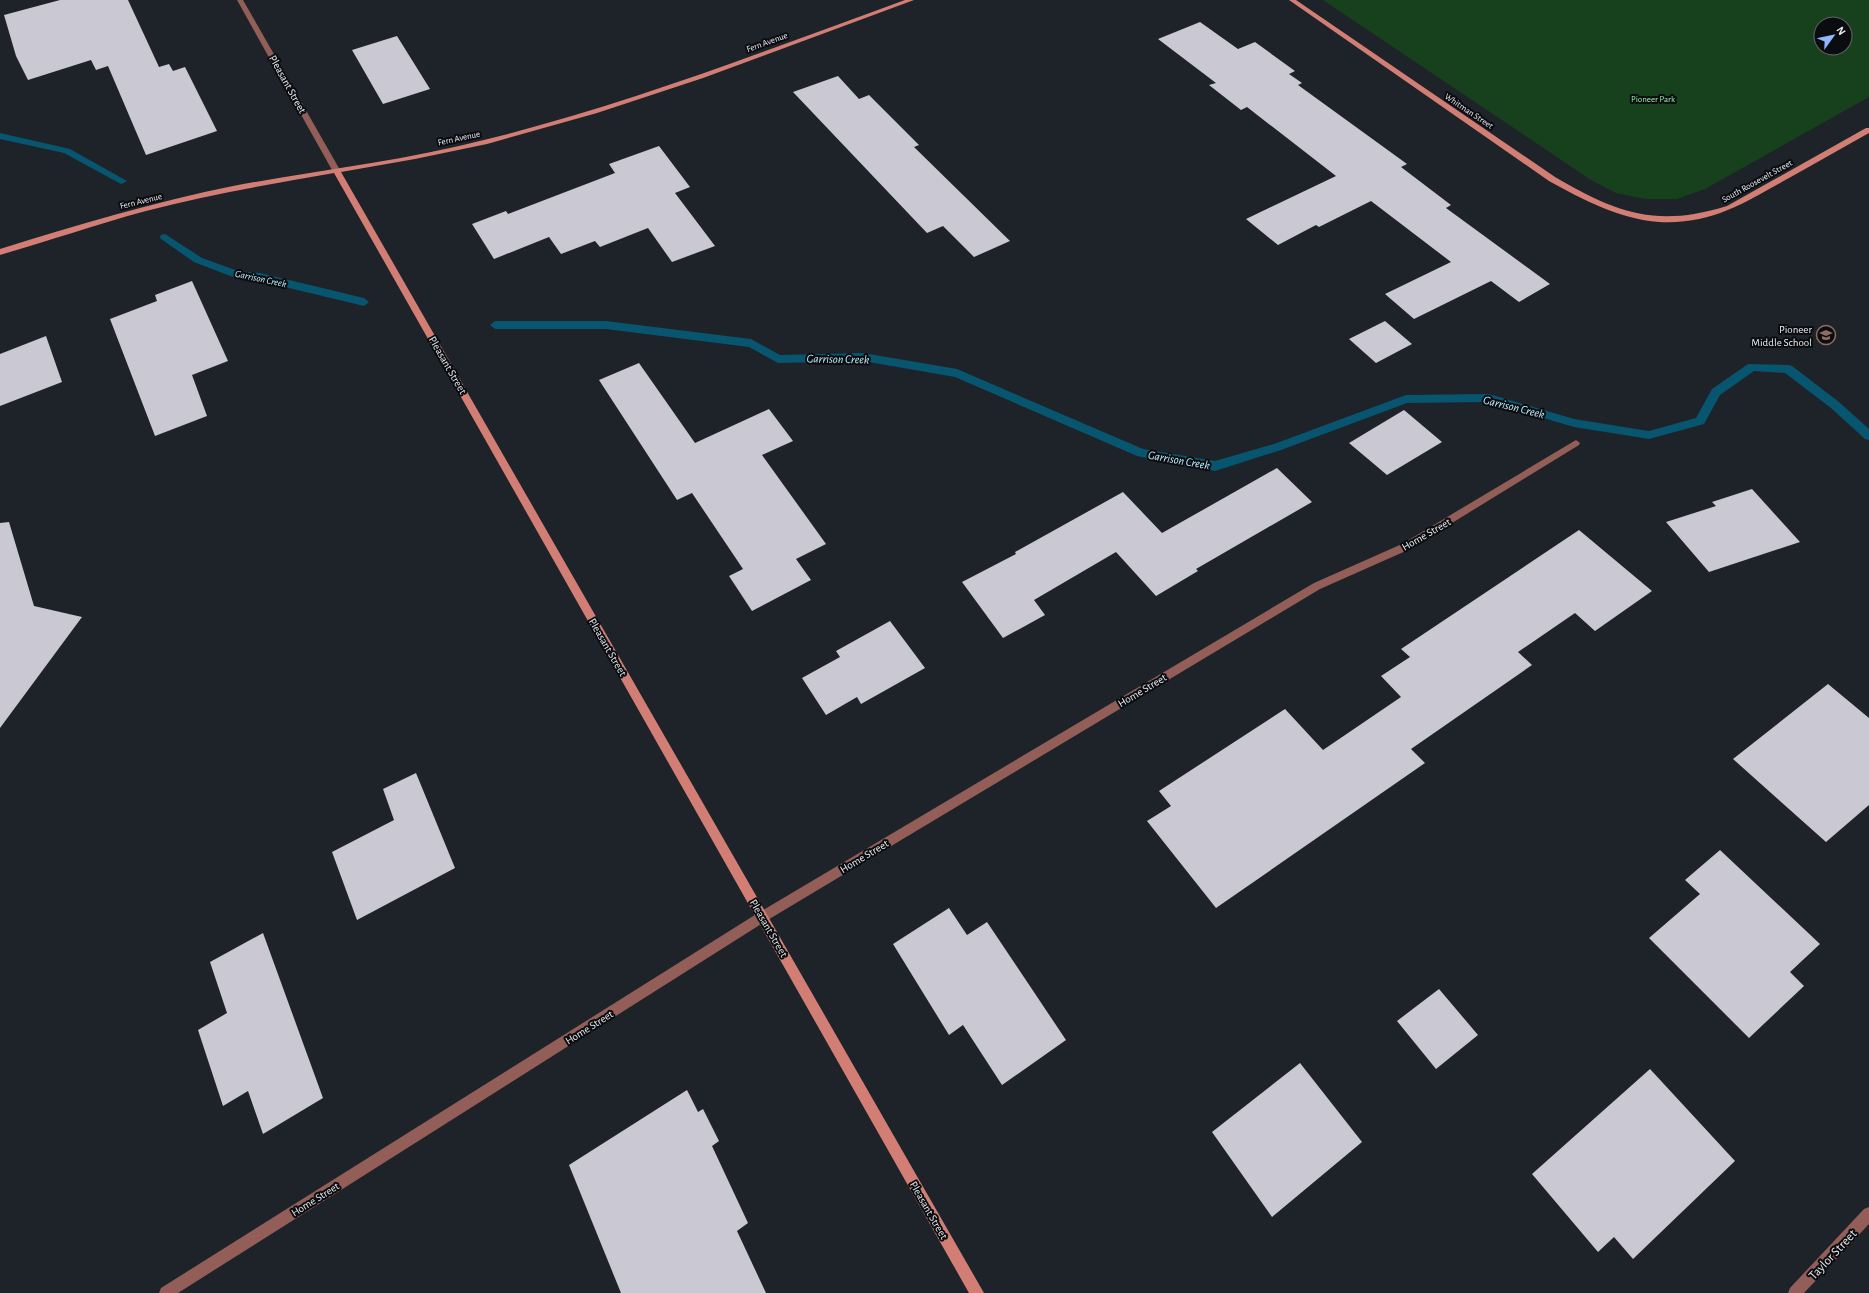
<svg xmlns="http://www.w3.org/2000/svg" width="1869" height="1293" font-family="'Alegreya Sans',sans-serif">
	<style>
		.green { fill: #17401d; fill-rule: evenodd }
		.lines { fill: none; stroke-linecap: round; stroke-linejoin: round }
		.stream { fill: #07556e; fill-rule: evenodd }
		.building { fill: #cac8d3 }
		.minor { fill: #935e58; fill-rule: evenodd }
		.tertiary { fill: #935e58; fill-rule: evenodd }
		.secondary { fill: #d37e75; fill-rule: evenodd }
		.labels { text-anchor: middle; stroke-width: 4; stroke-linejoin: round; paint-order: stroke }
		.far-street-label { font-size: 9px; fill: #eaeef3; stroke: #0a0c0f }
		.far-park-label { font-size: 9px; fill: #9ceda4; stroke: #0a0c0f }
		.far-water-label { font-size: 10px; font-style: italic; fill: #c0ebfe; stroke: #0a0c0f }
		.street-label { font-size: 11px; fill: #eaeef3; stroke: #0a0c0f }
		.poi-label { font-size: 11px; fill: #eaeef3; stroke: #0a0c0f; text-anchor: end }
		.water-label { font-size: 12px; font-style: italic; fill: #c0ebfe; stroke: #0a0c0f }
		.near-street-label { font-size: 13px; fill: #eaeef3; stroke: #0a0c0f }
	</style>
	<rect width="100%" height="100%" fill="#1e232a"/>
	<path class="green" d="M1323,0H1869V97L1705,189L1677,199H1646L1616,193L1591,180ZM1821,24H1845V48H1821Z"/>
	<g class="lines">
		<path class="stream" d="M0,133L70,149L127,181L122,184L119,183L64,153L0,139Z
			M165,234L202,258L238,271L260,273L364,298L369,302L364,306L260,281L233,277L194,262L161,239L160,237L161,235Z
			M495,321H606L751,339L780,355L863,353L957,369L1143,449L1215,461L1274,444L1406,395L1489,394L1574,419L1649,431L1696,418L1712,389L1748,364L1788,365L1792,366L1839,402L1869,429V440L1865,439L1831,408L1785,373L1754,371L1720,395L1704,424L1649,439L1574,427L1489,402L1407,403L1281,450L1215,471L1137,456L955,377L863,361L778,363L749,347L606,329H495L490,325Z"/>
	</g>
	<path class="building" d="M60,0H128L159,67L169,64L173,71L185,67L217,131L146,155L108,66L96,70L91,60L28,80L16,56L4,15Z
		M1200,22L1238,49L1255,42L1295,71L1289,74L1302,83L1298,85L1407,164L1401,167L1451,205L1446,208L1550,284L1519,302L1491,281L1414,319L1385,294L1451,262L1371,201L1319,227L1316,225L1278,245L1246,219L1336,176L1247,107L1241,110L1209,85L1216,83L1158,39Z
		M397,36L430,89L383,104L352,50Z
		M838,76L859,99L869,95L919,145L914,147L1010,241L974,257L943,226L927,233L793,92Z
		M659,146L690,187L675,193L715,246L672,262L648,228L600,247L595,241L561,254L549,237L494,259L472,224L506,211L508,214L615,173L609,164Z
		M192,281L228,361L192,375L207,416L155,436L110,319L157,301L155,295Z
		M1385,321L1412,344L1376,363L1349,339Z
		M46,336L62,382L0,406V354Z
		M639,363L695,443L769,409L793,441L762,455L826,544L796,559L811,580L752,611L729,576L743,569L692,493L677,500L599,380Z
		M1404,410L1442,442L1387,475L1349,443Z
		M1277,468L1312,502L1196,569L1198,571L1156,596L1116,552L1034,600L1045,615L1003,638L962,582L1016,554L1015,552L1123,492L1162,533Z
		M1752,489L1800,542L1709,572L1666,522L1716,506L1712,502Z
		M9,522L34,606L82,617L0,728V523Z
		M1579,530L1652,591L1595,631L1575,613L1518,652L1532,665L1411,749L1425,763L1216,908L1147,821L1171,806L1159,791L1285,709L1323,750L1401,697L1381,676L1410,657L1401,649Z
		M890,621L925,668L861,704L857,697L826,715L802,678L840,657L836,651Z
		M1828,684L1869,718V805L1826,842L1733,759Z
		M416,773L455,868L357,920L332,852L394,820L383,789Z
		M1720,850L1820,944L1790,972L1804,986L1749,1038L1649,938L1700,894L1685,880Z
		M949,908L967,935L987,922L1066,1040L1002,1085L963,1025L949,1035L893,944Z
		M263,933L323,1098L263,1134L248,1091L223,1106L198,1030L227,1013L210,962Z
		M1439,989L1478,1035L1436,1069L1397,1021Z
		M1300,1063L1362,1142L1272,1217L1212,1132Z
		M1650,1069L1735,1161L1633,1259L1614,1237L1598,1252L1532,1174Z
		M687,1090L698,1112L703,1109L719,1141L712,1146L748,1223L737,1231L766,1293H621L569,1165Z"/>
	<g class="lines">
		<path class="minor" d="M1576,440L1580,443L1579,445L1408,550L1320,589L766,921L178,1293H159L161,1288L758,913L1314,583L1402,544Z
			M1869,1207V1224L1804,1293H1788L1790,1288L1864,1209Z"/>
		<path class="tertiary" d="M237,0H243L340,170L339,172H336L332,170Z"/>
		<path class="secondary" d="M905,0H914L703,78L597,113L487,144L415,159L341,172L984,1293H969L334,173C271,184 208,195 146,211C97,224 49,241 0,255V249C77,225 154,202 233,186C318,170 404,161 488,139C630,104 767,50 905,0Z
			M1289,0H1296L1555,177C1617,213 1656,228 1727,206L1866,128H1869V133C1842,148 1816,163 1789,178C1746,202 1712,225 1659,222C1620,219 1583,200 1549,181Z"/>
	</g>
	<defs>
		<symbol id="school-ring" viewBox="-11 -11 22 22"><circle r="9.5" fill="#0a0c0f" stroke="#8d6e63" stroke-width="1.5"/><path d="M0-5L7-2L0 1L-7-2ZM-4 1L0 2.5L4 1V4Q0 6-4 4Z" fill="#8d6e63"/></symbol>
	</defs>
	<g fill-rule="evenodd">
		<use href="#school-ring" x="1815" y="324" width="22" height="22"/>
	</g>
	<g class="labels">
		<g class="far-street-label">
			<text transform="translate(767 42) rotate(-20)" y="3">Fern Avenue</text>
			<text transform="translate(1469 111) rotate(34)" y="3">Whitman Street</text>
			<text transform="translate(459 138) rotate(-12)" y="3">Fern Avenue</text>
			<text transform="translate(1757 181) rotate(-29)" y="3">South Roosevelt Street</text>
			<text transform="translate(141 201) rotate(-14)" y="3">Fern Avenue</text>
		</g>
		<g class="far-park-label">
			<text x="1653" y="102">Pioneer Park</text>
		</g>
		<g class="far-water-label">
			<text transform="translate(261 278) rotate(12)" y="4">Garrison Creek</text>
		</g>
		<g class="street-label">
			<text transform="translate(288 84) rotate(61)" y="4">Pleasant Street</text>
			<text transform="translate(448 365) rotate(60)" y="4">Pleasant Street</text>
			<text transform="translate(1426 534) rotate(-30)" y="4">Home Street</text>
			<text transform="translate(608 647) rotate(60)" y="4">Pleasant Street</text>
			<text transform="translate(1142 690) rotate(-31)" y="4">Home Street</text>
			<text transform="translate(864 856) rotate(-31)" y="4">Home Street</text>
			<text transform="translate(769 928) rotate(60)" y="4">Pleasant Street</text>
			<text transform="translate(589 1027) rotate(-32)" y="4">Home Street</text>
			<text transform="translate(315 1199) rotate(-32)" y="4">Home Street</text>
			<text transform="translate(929 1210) rotate(60)" y="4">Pleasant Street</text>
		</g>
		<g class="poi-label">
			<text x="1812" y="333">Pioneer<tspan x="1812" dy="13">Middle School</tspan></text>
		</g>
		<g class="water-label">
			<text transform="translate(838 359) rotate(1)" y="4">Garrison Creek</text>
			<text transform="translate(1514 407) rotate(14)" y="4">Garrison Creek</text>
			<text transform="translate(1179 460) rotate(10)" y="4">Garrison Creek</text>
		</g>
		<g class="near-street-label">
			<text transform="translate(1832 1254) rotate(-47)" y="5">Taylor Street</text>
		</g>
	</g>
	<g transform="translate(1833 36) rotate(57)"><circle r="19" fill="#0a0c0f" stroke="#64666a"/>
	<path d="M0-3L7 15L0 10L-7 15Z" fill="#93b7fd"/>
	<text y="-6" font-size="11" font-weight="bold" text-anchor="middle" fill="#eaeef3">N</text>
	</g>
</svg>
